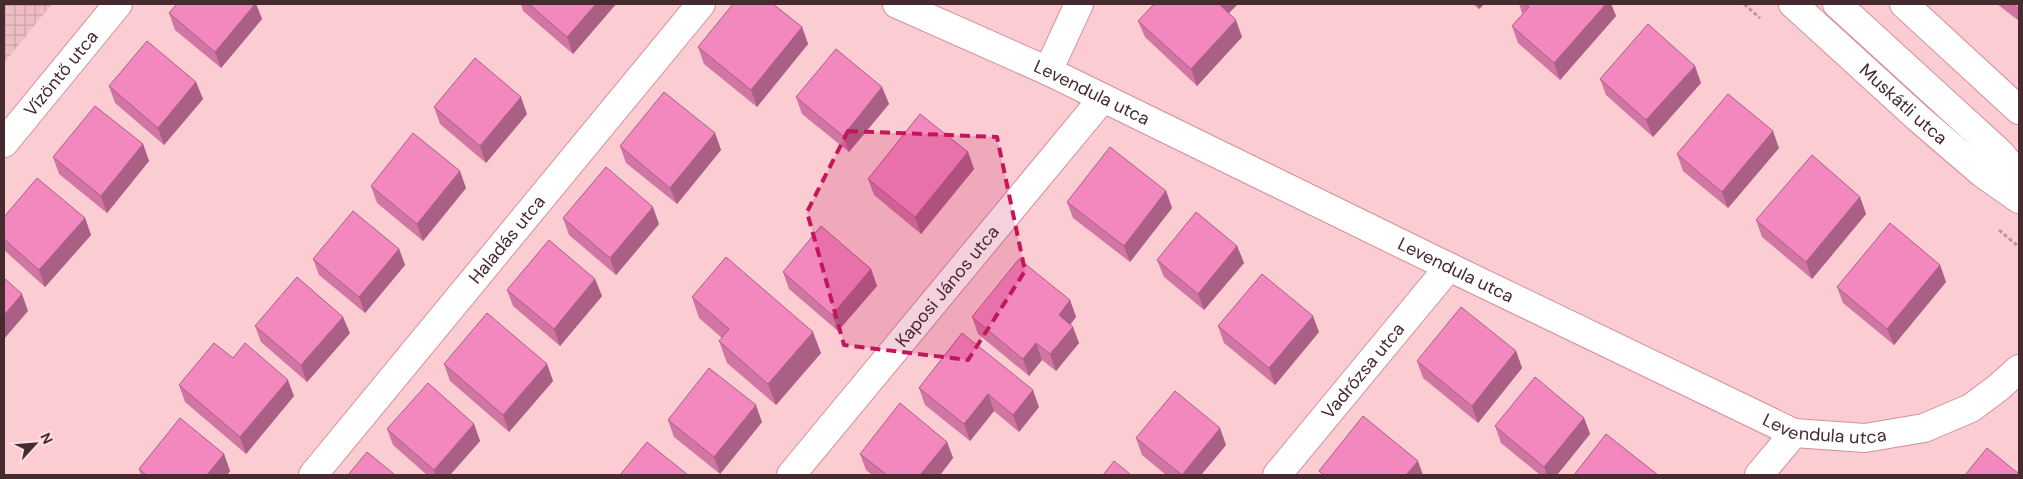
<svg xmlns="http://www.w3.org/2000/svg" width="2023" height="479" font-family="'DM Sans',sans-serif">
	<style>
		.industrial { fill: url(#industrial-grid) }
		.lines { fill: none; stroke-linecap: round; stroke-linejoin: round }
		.minor-casing { stroke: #d68f9a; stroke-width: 30 }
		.secondary-casing { stroke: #d68f9a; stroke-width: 30 }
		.path { stroke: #be969b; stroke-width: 3; stroke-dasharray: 4 2.5; stroke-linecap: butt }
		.minor { stroke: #fff; stroke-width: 28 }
		.secondary { stroke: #fff; stroke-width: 28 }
		.wall { fill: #d175a3 }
		.shaded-wall { fill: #aa5f85 }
		.building { fill: #f388be; stroke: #aa5f85 }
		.marked { fill: #c2185b; fill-opacity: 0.2; stroke: #c2185b; stroke-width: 4; stroke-dasharray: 10 6; stroke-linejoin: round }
		.labels { text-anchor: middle; stroke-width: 4.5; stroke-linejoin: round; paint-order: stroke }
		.street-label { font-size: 18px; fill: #472a2f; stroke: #fedee2 }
	</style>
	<defs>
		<pattern id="industrial-grid" width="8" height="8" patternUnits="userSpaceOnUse" patternTransform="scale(1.25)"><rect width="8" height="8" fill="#efbdc4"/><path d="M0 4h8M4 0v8" fill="none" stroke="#cea3a9"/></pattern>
	</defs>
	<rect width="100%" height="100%" fill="#fbcdd3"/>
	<path class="industrial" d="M4,4H52L4,63Z"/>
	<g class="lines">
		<defs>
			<g id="minor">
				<path id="s1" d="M897,4L1048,71L1449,267L1794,433L1865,438L1924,428L1971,408L1999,387L2019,369"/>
				<path d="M1904,4L2019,110"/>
				<path d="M1048,71L1079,4"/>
				<path id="s2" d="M4,143L118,4"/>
				<path id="s3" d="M313,475L701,4"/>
				<path id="s4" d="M791,475L1103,98"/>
				<path id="s5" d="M1277,475L1449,267"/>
				<path d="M1759,475L1794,433"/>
			</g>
			<g id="secondary">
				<path id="s6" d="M1793,4L1918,118L1982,173L2019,199"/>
				<path d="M1837,4L2000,153L2019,176"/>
			</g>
		</defs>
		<use href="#minor" class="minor-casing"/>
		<use href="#secondary" class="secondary-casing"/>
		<path class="path" d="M1744,4L1760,18
			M1999,230L2019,247"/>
		<use href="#minor" class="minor"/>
		<use href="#secondary" class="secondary"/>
	</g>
	<path class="wall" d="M177,4H256L262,19L221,68L175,30L169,13Z
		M521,4H616L573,54L523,11Z
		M1473,4H1484L1479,9Z
		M1519,4H1611L1616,16L1560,80L1518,43L1512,26L1523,14L1522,13Z
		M1997,4H2019V21Z
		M1229,13L1242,37L1197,86L1145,37L1138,21Z
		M802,27L808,44L757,107L704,64L698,47Z
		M1600,79L1701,83L1653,137L1606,95Z
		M196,82L203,99L164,145L115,103L109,86Z
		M882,87L889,104L849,152L802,114L796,97Z
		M434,107L527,114L486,163L440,124Z
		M715,133L721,150L677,204L626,163L620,146Z
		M143,144L149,161L107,213L59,174L53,157Z
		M1779,148L1728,208L1683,171L1677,154Z
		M968,152L974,169L921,234L874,195L868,179Z
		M371,186L466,188L423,241L377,203Z
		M1166,191L1172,208L1130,262L1073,218L1067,202Z
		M1860,197L1866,214L1812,279L1762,237L1756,220Z
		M4,217L85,218L91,235L45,287L4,250Z
		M563,218L659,224L616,275L569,235Z
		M1237,246L1244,263L1204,310L1164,277L1157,260Z
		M399,249L405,265L365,313L319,275L313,259Z
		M1940,265L1946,282L1894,345L1843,303L1837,287Z
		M871,269L877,286L838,331L789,289L783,272Z
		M595,279L602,296L560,346L513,306L507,290Z
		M692,297L821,353L776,405L727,363L719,341L722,338L699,318Z
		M1070,300L1076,317L1070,324L1079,343L1056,371L1042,360L1029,376L978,334L972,317Z
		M255,326L350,333L307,382L261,342Z
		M1218,326L1319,332L1275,385L1224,343Z
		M962,333L1039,407L1019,432L994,411L970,441L925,405L919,388Z
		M1516,351L1522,368L1478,423L1423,378L1417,361Z
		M444,364H547L553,381L509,432L450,381Z
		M179,385L294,396L246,454L185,402Z
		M1584,418L1590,434L1557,475H1540L1501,443L1495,426Z
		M668,420L762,422L720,474L674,437Z
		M474,424L480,441L450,475H427L393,445L387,429Z
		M1136,438L1226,445L1201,475H1166L1142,455Z
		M947,442L953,458L940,475H872L866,470L860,454Z
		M224,454L230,471L227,475H141L139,469Z"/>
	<path class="shaded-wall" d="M255,4H256L262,19L221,68L215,52Z
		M596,4H616L573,54L567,37Z
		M1218,4H1238L1223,19Z
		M1477,4H1484L1479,9Z
		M1606,4H1611L1616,16L1560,80L1554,63Z
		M1236,20L1242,37L1197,86L1191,69Z
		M802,27L808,44L757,107L751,90Z
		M1695,66L1701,83L1653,137L1646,120Z
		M196,82L203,99L164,145L158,128Z
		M882,87L889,104L849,152L843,136Z
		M521,97L527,114L486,163L480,146Z
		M1773,131L1779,148L1728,208L1722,192Z
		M715,133L721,150L677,204L670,188Z
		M143,144L149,161L107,213L101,196Z
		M968,152L974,169L921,234L915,217Z
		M460,171L466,188L423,241L417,224Z
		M1166,191L1172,208L1130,262L1124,246Z
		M1860,197L1866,214L1812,279L1806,262Z
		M653,207L659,224L616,275L610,258Z
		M85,218L91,235L45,287L39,270Z
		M1237,246L1244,263L1204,310L1198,294Z
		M399,249L405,265L365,313L359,297Z
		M1940,265L1946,282L1894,345L1887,329Z
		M871,269L877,286L838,331L832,315Z
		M595,279L602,296L560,346L554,329Z
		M22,294L28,311L4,339V315Z
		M1070,300L1076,317L1065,332L1059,315Z
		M1313,316L1319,332L1275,385L1269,368Z
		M343,317L350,333L307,382L301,365Z
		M1073,327L1079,343L1056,371L1050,354Z
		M813,332L821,353L776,405L768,384Z
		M1036,343L1042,360L1029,376L1023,359Z
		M1516,351L1522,368L1478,423L1472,406Z
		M547,364L553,381L509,432L503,415Z
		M288,380L294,396L246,454L240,437Z
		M1033,390L1039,407L1019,432L1013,415Z
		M988,394L994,411L970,441L964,424Z
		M756,405L762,422L720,474L714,457Z
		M1584,418L1590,434L1557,475H1547L1544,467Z
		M474,424L480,441L450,475H435L434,470Z
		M1220,428L1226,445L1201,475H1182Z
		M947,442L953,458L940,475H920Z
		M224,454L230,471L227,475H207Z
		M1418,461L1423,475H1406Z"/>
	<path class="building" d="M177,4H255L215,52L169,13Z
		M529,4H596L567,37Z
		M733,4H773L802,27L751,90L698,47Z
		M1154,4H1219L1236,20L1191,69L1138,21Z
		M1525,4H1606L1554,63L1512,26L1529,7Z
		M2012,4H2019V9Z
		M1648,24L1695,66L1646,120L1600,79Z
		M147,41L196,82L158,128L109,86Z
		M836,49L882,87L843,136L796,97Z
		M475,58L521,97L480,146L434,107Z
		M664,92L715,133L670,188L620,146Z
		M1728,94L1773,131L1722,192L1677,154Z
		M95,106L143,144L101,196L53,157Z
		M920,114L968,152L915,217L868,179Z
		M413,133L460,171L417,224L371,186Z
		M1110,147L1166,191L1124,246L1067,202Z
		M1812,155L1860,197L1806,262L1756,220Z
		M606,167L653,207L610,258L563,218Z
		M37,178L85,218L39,270L4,239V217Z
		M353,211L399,249L359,297L313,259Z
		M1196,212L1237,246L1198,294L1157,260Z
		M1890,223L1940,265L1887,329L1837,287Z
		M821,226L871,269L832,315L783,272Z
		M549,240L595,279L554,329L507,290Z
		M726,257L813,332L768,384L719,341L729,329L692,297Z
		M1019,259L1070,300L1059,315L1073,327L1050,354L1036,343L1023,359L972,317Z
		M1262,274L1313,316L1269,368L1218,326Z
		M297,277L343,317L301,365L255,326Z
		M4,278L22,294L4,315Z
		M1461,307L1516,351L1472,406L1417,361Z
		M487,313L547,364L503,415L444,364Z
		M962,333L1033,390L1013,415L988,394L964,424L919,388Z
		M214,343L233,358L245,343L288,380L240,437L179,385Z
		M709,368L756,405L714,457L668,420Z
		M1535,377L1584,418L1544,467L1495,426Z
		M428,383L474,424L434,470L387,429Z
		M1175,391L1220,428L1182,475L1136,438Z
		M900,403L947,442L920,475H887L860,454Z
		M1363,416L1418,461L1406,475H1324L1319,471Z
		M180,418L224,454L207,475H146L139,469Z
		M1606,434L1658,475H1574Z
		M647,442L688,475H620Z
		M1987,448L2019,474V475H1965Z
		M367,452L395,475H348Z
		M1114,461L1131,475H1103Z"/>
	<path class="marked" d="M848,131L997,137L1025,271L968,360L844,345L807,212Z"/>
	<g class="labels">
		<g class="street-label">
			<text dy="6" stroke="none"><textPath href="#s2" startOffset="90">Vízöntő utca</textPath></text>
			<text dy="6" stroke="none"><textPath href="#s1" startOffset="214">Levendula utca</textPath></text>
			<text dy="6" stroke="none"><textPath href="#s6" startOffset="149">Muskátli utca</textPath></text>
			<text dy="6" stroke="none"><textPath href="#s3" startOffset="305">Haladás utca</textPath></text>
			<text dy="6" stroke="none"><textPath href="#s1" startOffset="619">Levendula utca</textPath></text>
			<text dy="6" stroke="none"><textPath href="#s4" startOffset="245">Kaposi János utca</textPath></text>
			<text dy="6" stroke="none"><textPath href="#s5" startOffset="135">Vadrózsa utca</textPath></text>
			<text dy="6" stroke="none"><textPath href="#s1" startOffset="1024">Levendula utca</textPath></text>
		</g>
	</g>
	<rect width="2023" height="479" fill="none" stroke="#472a2f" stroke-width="10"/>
	<g transform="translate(35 444) rotate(64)" stroke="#fedee2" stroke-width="4" paint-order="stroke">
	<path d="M0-4L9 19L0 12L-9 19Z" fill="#472a2f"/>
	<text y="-8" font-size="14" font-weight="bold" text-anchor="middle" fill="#472a2f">N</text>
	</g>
</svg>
